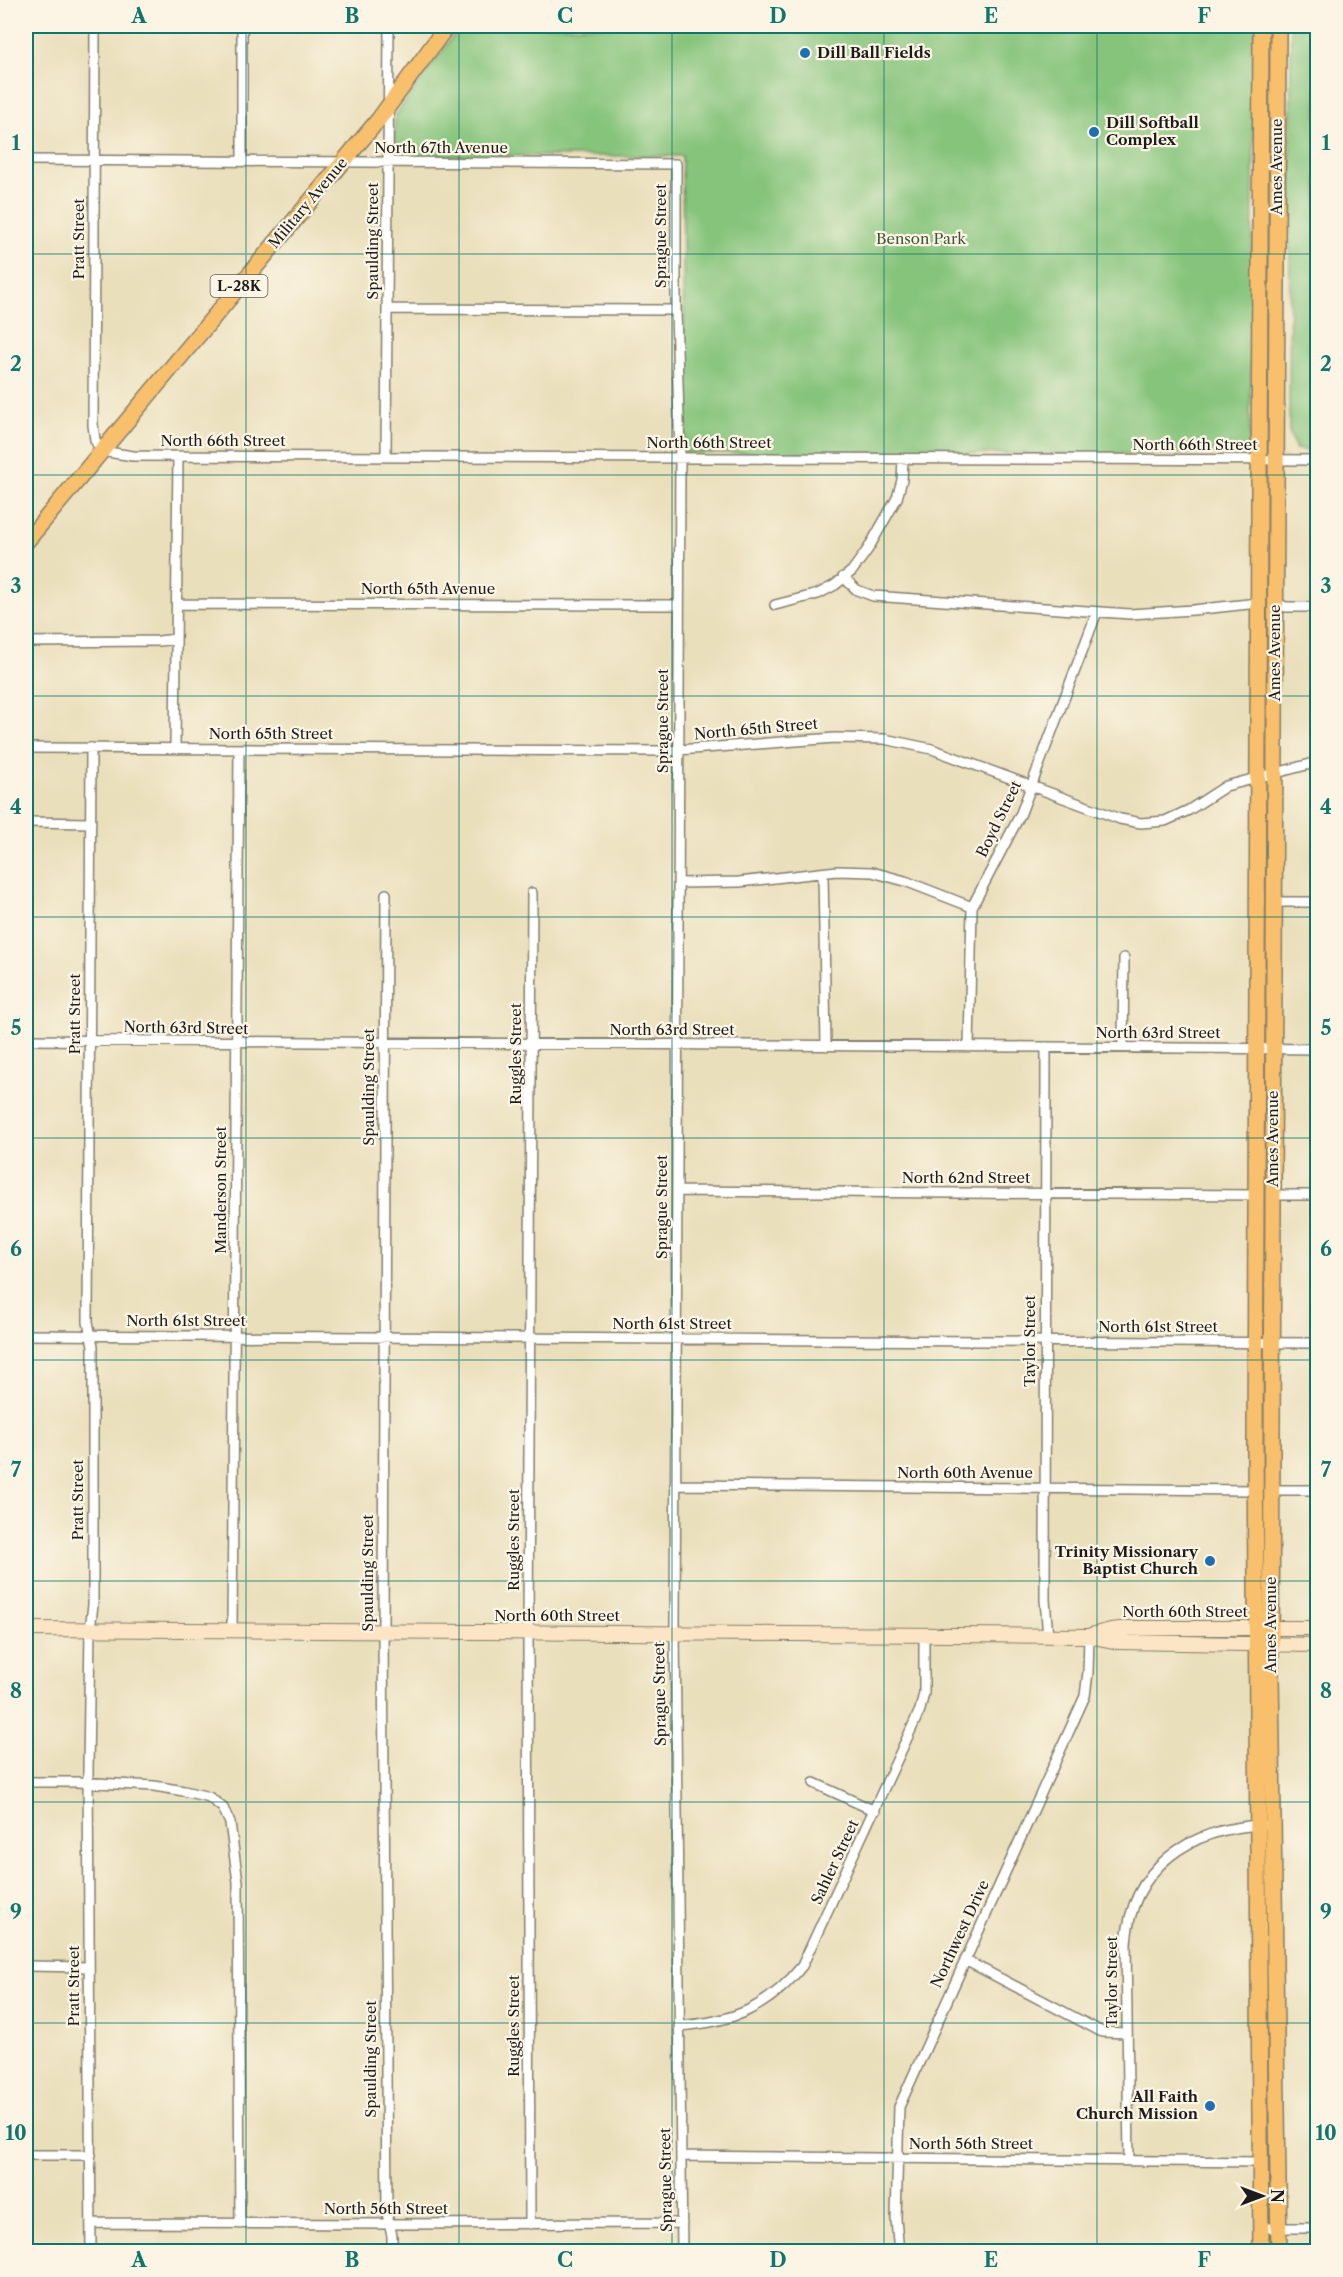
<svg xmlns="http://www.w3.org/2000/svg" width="1343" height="2277" font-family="'Libre Caslon Text',serif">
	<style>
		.green { fill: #86c47b; stroke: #51704c; stroke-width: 1.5 }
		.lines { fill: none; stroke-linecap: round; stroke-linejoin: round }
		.street-casing { stroke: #837e6c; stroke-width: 12 }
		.secondary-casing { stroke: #837e6c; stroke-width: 16 }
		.primary-casing { stroke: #837e6c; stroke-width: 18 }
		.street { stroke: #fff; stroke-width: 9 }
		.secondary { stroke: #fce5c4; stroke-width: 14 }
		.primary { stroke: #f8bf6c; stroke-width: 15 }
		.grid { fill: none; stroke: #0f766e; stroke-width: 1.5; stroke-opacity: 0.55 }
		.poi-dot { fill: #1f6fb2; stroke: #fcf5e5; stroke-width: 2 }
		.labels { text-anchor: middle; stroke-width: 4.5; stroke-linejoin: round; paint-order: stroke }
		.shield { fill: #fcf5e5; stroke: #5f5d58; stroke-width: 1.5 }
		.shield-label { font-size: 14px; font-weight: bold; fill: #1c1c1c }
		.poi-label { font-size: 15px; font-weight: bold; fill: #1c1c1c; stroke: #fcf5e5; text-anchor: start }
		.street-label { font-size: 15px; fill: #1c1c1c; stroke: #fcf5e5 }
		.park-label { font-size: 15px; fill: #41573d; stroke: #fcf5e5 }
		.neatline { fill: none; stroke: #0f766e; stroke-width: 2 }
		.grid-label { font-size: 20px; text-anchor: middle; font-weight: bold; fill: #0f766e }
	</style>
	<rect width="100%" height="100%" fill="#fcf5e5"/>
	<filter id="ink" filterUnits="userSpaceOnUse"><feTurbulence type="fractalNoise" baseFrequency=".0167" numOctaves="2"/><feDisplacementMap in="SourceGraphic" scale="12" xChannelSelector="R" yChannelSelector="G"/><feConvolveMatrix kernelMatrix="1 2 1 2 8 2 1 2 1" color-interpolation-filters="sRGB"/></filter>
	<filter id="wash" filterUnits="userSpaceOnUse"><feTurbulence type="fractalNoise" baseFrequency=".008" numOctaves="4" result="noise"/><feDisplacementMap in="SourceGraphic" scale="24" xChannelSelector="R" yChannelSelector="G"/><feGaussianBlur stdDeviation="1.35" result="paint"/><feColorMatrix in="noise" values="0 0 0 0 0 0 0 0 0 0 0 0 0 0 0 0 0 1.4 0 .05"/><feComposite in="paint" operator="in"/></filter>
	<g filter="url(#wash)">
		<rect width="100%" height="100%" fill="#eadfbb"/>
		<path class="green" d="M460,26H1255L1250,448L1170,454L685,453L682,156H394L395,116Z
			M1291,26H1317V452L1296,449L1289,431Z"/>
	</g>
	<g filter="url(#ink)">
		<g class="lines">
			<defs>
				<path id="street" d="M95,26L93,425L95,440L101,451L133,456L1318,460
					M26,160L676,164V310L680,458L675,1633L682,2252
					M242,161V26
					M388,309L676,310
					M386,457L389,26
					M843,577L857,590L873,596L1130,614L1193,610L1258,603
					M1275,603L1286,607H1318
					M177,604L679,605
					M775,605L818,594L835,585L852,571L868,549L897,498L902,480L903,459
					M26,642L159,641L176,639
					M26,748L665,751L835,738L884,739L932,749L1120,819L1141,823L1165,821L1189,810L1226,786L1318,762
					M91,748L88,1322L93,1346V1605L90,1629L88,1769L91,2252
					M175,749L178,456
					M26,822L91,823
					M823,873L826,1046
					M678,883L739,882L837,871L872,872L905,881L972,907
					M386,894L383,1631L387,2213L392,2236V2252
					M1274,902H1318
					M26,1040L1318,1049
					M969,1047L972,907L1021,813L1097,612
					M1046,1047L1045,1600L1048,1636
					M1123,1047L1124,958
					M677,1191L1256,1195
					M1272,1195H1318
					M26,1335L1318,1343
					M675,1485L1255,1490
					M1271,1490H1318
					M232,1630L239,749
					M26,1782H78L154,1786L184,1791L209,1797L223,1808L230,1823L238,1882L240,2224
					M814,1783L875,1811
					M965,1960L1102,2032L1127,2033
					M26,1966L89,1967
					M679,2026C733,2022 768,2008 802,1966L920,1710L924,1693V1634
					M26,2155H91
					M681,2156L1260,2162
					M1129,2160L1126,1944C1131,1867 1190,1828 1263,1825
					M91,2223L389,2224L682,2223
					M530,2224L528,1632L532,893
					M1261,2228H1318
					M899,2252L896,2219L899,2107L1085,1696L1088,1672L1089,1636"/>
				<path id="secondary" d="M26,1629L1089,1636L1118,1642L1318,1645
					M1091,1635L1111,1630L1129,1628H1318"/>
				<path id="primary" d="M1261,26L1255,1449L1261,2252
					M1278,26L1271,1671L1279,2252
					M26,542L379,119L447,26"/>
			</defs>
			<use href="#street" class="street-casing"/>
			<use href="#secondary" class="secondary-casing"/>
			<use href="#primary" class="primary-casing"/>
			<use href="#street" class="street"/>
			<use href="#secondary" class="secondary"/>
			<use href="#primary" class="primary"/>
		</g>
	</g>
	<path class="grid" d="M246,26V2252M459,26V2252M672,26V2252M884,26V2252M1097,26V2252M26,254H1318M26,475H1318M26,696H1318M26,917H1318M26,1138H1318M26,1360H1318M26,1581H1318M26,1802H1318M26,2023H1318"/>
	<g class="poi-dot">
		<circle cx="805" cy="53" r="6"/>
		<circle cx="1094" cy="132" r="6"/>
		<circle cx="1210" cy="1561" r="6"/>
		<circle cx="1210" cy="2106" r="6"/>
	</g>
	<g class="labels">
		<rect class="shield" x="210.5" y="275" width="57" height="22" rx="4.5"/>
		<g class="shield-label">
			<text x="239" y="291">L-28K</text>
		</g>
		<g class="poi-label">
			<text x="817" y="58">Dill Ball Fields</text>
			<text x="1106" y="128">Dill Softball<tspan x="1106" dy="17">Complex</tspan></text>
			<text x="1198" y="1557" text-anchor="end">Trinity Missionary<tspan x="1198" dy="17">Baptist Church</tspan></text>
			<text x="1198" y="2102" text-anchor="end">All Faith<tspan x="1198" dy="17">Church Mission</tspan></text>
		</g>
		<g class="street-label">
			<text x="441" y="153">North 67th Avenue</text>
			<text transform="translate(1277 167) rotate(-90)" y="5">Ames Avenue</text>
			<text transform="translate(308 203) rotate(-50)" y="5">Military Avenue</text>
			<text transform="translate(661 236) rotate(-90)" y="5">Sprague Street</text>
			<text transform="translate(79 239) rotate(-90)" y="5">Pratt Street</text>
			<text transform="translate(373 241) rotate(-90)" y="5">Spaulding Street</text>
			<text x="223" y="446">North 66th Street</text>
			<text x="709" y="448">North 66th Street</text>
			<text x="1195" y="450">North 66th Street</text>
			<text x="428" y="594">North 65th Avenue</text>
			<text transform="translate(1275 653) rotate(-90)" y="5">Ames Avenue</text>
			<text transform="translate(663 721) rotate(-90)" y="5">Sprague Street</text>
			<text transform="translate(756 729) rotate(-5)" y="5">North 65th Street</text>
			<text x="271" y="739">North 65th Street</text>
			<text transform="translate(999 819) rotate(-64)" y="5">Boyd Street</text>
			<text transform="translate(75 1014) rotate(-90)" y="5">Pratt Street</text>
			<text transform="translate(186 1028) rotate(1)" y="5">North 63rd Street</text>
			<text x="672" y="1035">North 63rd Street</text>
			<text x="1158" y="1038">North 63rd Street</text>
			<text transform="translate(516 1054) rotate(-90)" y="5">Ruggles Street</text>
			<text transform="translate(369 1087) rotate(-90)" y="5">Spaulding Street</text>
			<text transform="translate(1273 1139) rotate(-90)" y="5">Ames Avenue</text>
			<text x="966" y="1183">North 62nd Street</text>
			<text transform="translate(221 1190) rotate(-90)" y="5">Manderson Street</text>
			<text transform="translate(662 1207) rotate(-90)" y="5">Sprague Street</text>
			<text x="186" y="1326">North 61st Street</text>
			<text x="672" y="1329">North 61st Street</text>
			<text x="1158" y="1332">North 61st Street</text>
			<text transform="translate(1030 1341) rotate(-90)" y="5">Taylor Street</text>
			<text x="965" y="1478">North 60th Avenue</text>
			<text transform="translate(78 1500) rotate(-90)" y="5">Pratt Street</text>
			<text transform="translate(514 1540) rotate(-90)" y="5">Ruggles Street</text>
			<text transform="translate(368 1573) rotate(-90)" y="5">Spaulding Street</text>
			<text x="1185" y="1617">North 60th Street</text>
			<text x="557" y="1621">North 60th Street</text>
			<text transform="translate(1271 1625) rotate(-90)" y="5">Ames Avenue</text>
			<text transform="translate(660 1694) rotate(-91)" y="5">Sprague Street</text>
			<text transform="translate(835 1862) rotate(-65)" y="5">Sahler Street</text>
			<text transform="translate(960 1934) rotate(-65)" y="5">Northwest Drive</text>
			<text transform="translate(1112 1982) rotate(-90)" y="5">Taylor Street</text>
			<text transform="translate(74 1986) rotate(-90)" y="5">Pratt Street</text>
			<text transform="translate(514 2026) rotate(-90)" y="5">Ruggles Street</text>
			<text transform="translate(371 2059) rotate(-90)" y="5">Spaulding Street</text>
			<text x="971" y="2149">North 56th Street</text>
			<text transform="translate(666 2180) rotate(-91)" y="5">Sprague Street</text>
			<text x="386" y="2214">North 56th Street</text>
		</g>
		<g class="park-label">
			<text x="921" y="244">Benson Park</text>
		</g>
	</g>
	<rect width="1343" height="2277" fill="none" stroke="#fcf5e5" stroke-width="66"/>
	<g transform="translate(1262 2196) rotate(90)" stroke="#fcf5e5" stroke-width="4.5" paint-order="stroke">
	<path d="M0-4.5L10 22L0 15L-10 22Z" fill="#1c1c1c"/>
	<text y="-9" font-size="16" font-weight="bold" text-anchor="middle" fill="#1c1c1c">N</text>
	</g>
	<rect x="33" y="33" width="1277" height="2211" class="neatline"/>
	<g class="grid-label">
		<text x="139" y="23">A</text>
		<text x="352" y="23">B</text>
		<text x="565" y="23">C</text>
		<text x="778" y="23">D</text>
		<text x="991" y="23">E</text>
		<text x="1204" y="23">F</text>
		<text x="16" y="150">1</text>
		<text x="1326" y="150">1</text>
		<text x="16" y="371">2</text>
		<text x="1326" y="371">2</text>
		<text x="16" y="593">3</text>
		<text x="1326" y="593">3</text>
		<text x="16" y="814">4</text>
		<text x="1326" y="814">4</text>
		<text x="16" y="1035">5</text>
		<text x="1326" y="1035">5</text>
		<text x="16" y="1256">6</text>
		<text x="1326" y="1256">6</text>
		<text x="16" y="1477">7</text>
		<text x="1326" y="1477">7</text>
		<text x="16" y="1698">8</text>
		<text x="1326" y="1698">8</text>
		<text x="16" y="1919">9</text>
		<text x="1326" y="1919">9</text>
		<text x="16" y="2140">10</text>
		<text x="1326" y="2140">10</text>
		<text x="139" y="2267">A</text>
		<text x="352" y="2267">B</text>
		<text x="565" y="2267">C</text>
		<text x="778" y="2267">D</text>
		<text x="991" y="2267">E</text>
		<text x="1204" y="2267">F</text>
	</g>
</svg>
